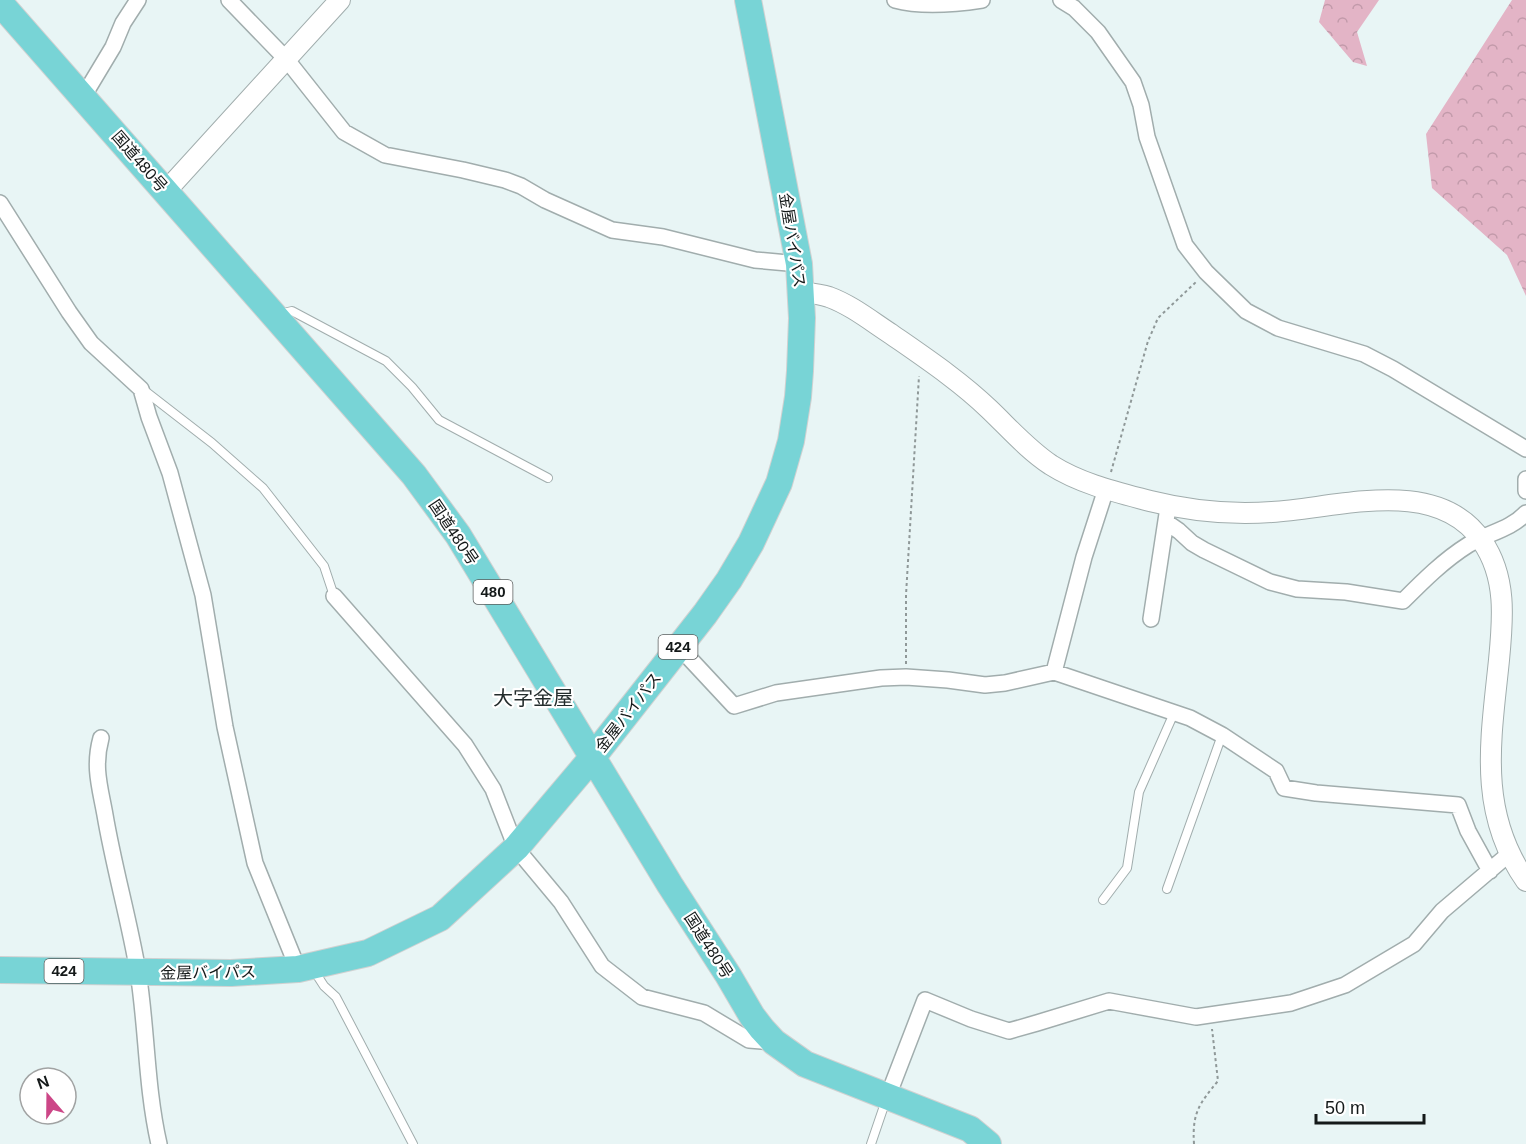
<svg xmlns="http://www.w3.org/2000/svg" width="1526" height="1144" font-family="Helvetica,'Noto Sans JP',sans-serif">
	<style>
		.forest { fill: url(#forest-crowns) }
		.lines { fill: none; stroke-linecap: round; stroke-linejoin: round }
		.service-casing { stroke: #a1adad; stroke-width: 10 }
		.minor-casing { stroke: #a1adad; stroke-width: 18 }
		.tertiary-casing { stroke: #a1adad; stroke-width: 22 }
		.trunk-casing { stroke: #d0d1d1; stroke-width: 28 }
		.path { stroke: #8f9898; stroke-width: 2; stroke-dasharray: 3 3; stroke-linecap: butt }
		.service { stroke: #fff; stroke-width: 8 }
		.minor { stroke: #fff; stroke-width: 15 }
		.tertiary { stroke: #fff; stroke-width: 20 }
		.trunk { stroke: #78d4d6; stroke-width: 26 }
		.labels { text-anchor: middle; stroke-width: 4.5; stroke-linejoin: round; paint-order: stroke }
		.shield { fill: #fff; stroke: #5a5e5e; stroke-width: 1.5 }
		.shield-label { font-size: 15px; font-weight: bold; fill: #141919 }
		.street-label { font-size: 16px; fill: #141919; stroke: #fff }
		.quarter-label { font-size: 20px; fill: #232c2c; stroke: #fff }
	</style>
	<defs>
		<pattern id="forest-crowns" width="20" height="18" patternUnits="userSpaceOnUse" patternTransform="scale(1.5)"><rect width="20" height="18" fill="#e3b4c6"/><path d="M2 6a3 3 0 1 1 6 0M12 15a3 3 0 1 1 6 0" fill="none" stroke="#c29aaa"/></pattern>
	</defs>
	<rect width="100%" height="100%" fill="#e8f5f5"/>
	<path class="forest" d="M1325,0H1379L1357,32L1367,66L1353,62L1319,22Z
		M1512,0H1526V296L1507,255L1432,188L1426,134Z"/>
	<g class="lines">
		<defs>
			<path id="service" d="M279,314L292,311L386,361L412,387L439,420L548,478
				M145,391L212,443L263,488L324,566L334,596
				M1167,889L1222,735
				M1103,900L1127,868L1139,792L1174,713
				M313,969L324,986L336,997L413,1144
				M871,1144L886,1100"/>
			<path id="minor" d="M229,0L287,60L344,132L385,155L463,170L505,180L521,186L545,200L612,230L663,237L755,260L799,264
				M895,0C921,7 956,4 982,0
				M1061,0L1074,8L1098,32L1133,82L1141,105L1147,137L1185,245L1206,272L1246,311L1278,328L1364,354L1393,369L1526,449
				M83,97L113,47L123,23L138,0
				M0,203L69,312L91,343L141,389L149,417L170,473L203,595L225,727L255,863L298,969
				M1526,479V491
				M1166,522L1179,531L1192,543L1204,550L1270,582L1297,589L1346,592L1403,601C1423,581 1444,560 1468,545C1487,533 1510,530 1526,513
				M334,596L465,745L493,789L516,848L561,902L602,966L642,997L704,1013L749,1040L774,1042
				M1151,619L1167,514
				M679,647L734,706L776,693L881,678L906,677L948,680L985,685L1005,683L1054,672L1190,718L1222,735L1276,771L1284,788L1316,793L1458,805L1468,831L1490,871
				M1054,672L1084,557L1106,489
				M101,738C93,767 100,787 105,815C114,868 129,919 138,972C147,1029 146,1087 159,1144
				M888,1096L925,1000L971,1019L1009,1031L1037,1023L1109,1001L1196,1017L1291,1003L1345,985L1414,944L1442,911L1509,854"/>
			<path id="tertiary" d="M166,191L340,0
				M801,292C810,293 820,294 829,297C851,305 871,321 891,334C924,357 960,381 989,409C1009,428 1027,449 1051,465C1081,484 1116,492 1150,501C1190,511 1231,515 1272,512C1338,508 1437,475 1482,541C1507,577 1503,619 1499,660C1491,739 1477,811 1526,881"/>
			<path id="trunk" d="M0,3L414,475L458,535L670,885L728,975L752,1016L762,1029L774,1042L805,1064L970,1129L988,1144
				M0,970L231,973L298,969L368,953L440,918L516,848L592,758L705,614L729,580L751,543L779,483L791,441L798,397L800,371L802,318L799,264L748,0"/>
		</defs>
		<use href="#service" class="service-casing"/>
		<use href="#minor" class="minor-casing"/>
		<use href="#tertiary" class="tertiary-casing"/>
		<use href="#trunk" class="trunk-casing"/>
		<path class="path" d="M1111,472L1148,341L1158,318L1196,282
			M906,664V595L919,376
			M1194,1144C1192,1113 1199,1104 1218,1081L1212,1029"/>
		<use href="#service" class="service"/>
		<use href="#minor" class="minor"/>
		<use href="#tertiary" class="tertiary"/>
		<use href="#trunk" class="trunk"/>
	</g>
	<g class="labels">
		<g class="shield">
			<rect x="473.5" y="580" width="39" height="24" rx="4.5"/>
			<rect x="658.5" y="635" width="39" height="24" rx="4.5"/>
			<rect x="44.5" y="959" width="39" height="24" rx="4.5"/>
		</g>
		<g class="shield-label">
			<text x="493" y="597">480</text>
			<text x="678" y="652">424</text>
			<text x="64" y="976">424</text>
		</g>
		<g class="street-label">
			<text transform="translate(140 161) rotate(49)" y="6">国道480号</text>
			<text transform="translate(793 240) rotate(81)" y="6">金屋バイパス</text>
			<text transform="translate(454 532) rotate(56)" y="6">国道480号</text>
			<text transform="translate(628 712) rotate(-52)" y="6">金屋バイパス</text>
			<text transform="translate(709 945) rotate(57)" y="6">国道480号</text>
			<text transform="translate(208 972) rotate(-1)" y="6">金屋バイパス</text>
		</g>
		<g class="quarter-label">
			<text x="533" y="705">大字金屋</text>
		</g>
	</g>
	<g transform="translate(48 1096) rotate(340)"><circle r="28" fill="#ffffff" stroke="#a1a3a3" stroke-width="1.5"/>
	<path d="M0-4.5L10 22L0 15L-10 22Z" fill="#cc4687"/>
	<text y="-9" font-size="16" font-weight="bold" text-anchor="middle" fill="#141919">N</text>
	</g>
	<path d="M1316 1114v9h108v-9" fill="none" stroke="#141919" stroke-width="3"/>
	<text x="1325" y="1114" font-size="18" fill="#141919" stroke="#ffffff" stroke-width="4.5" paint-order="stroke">50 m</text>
</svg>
